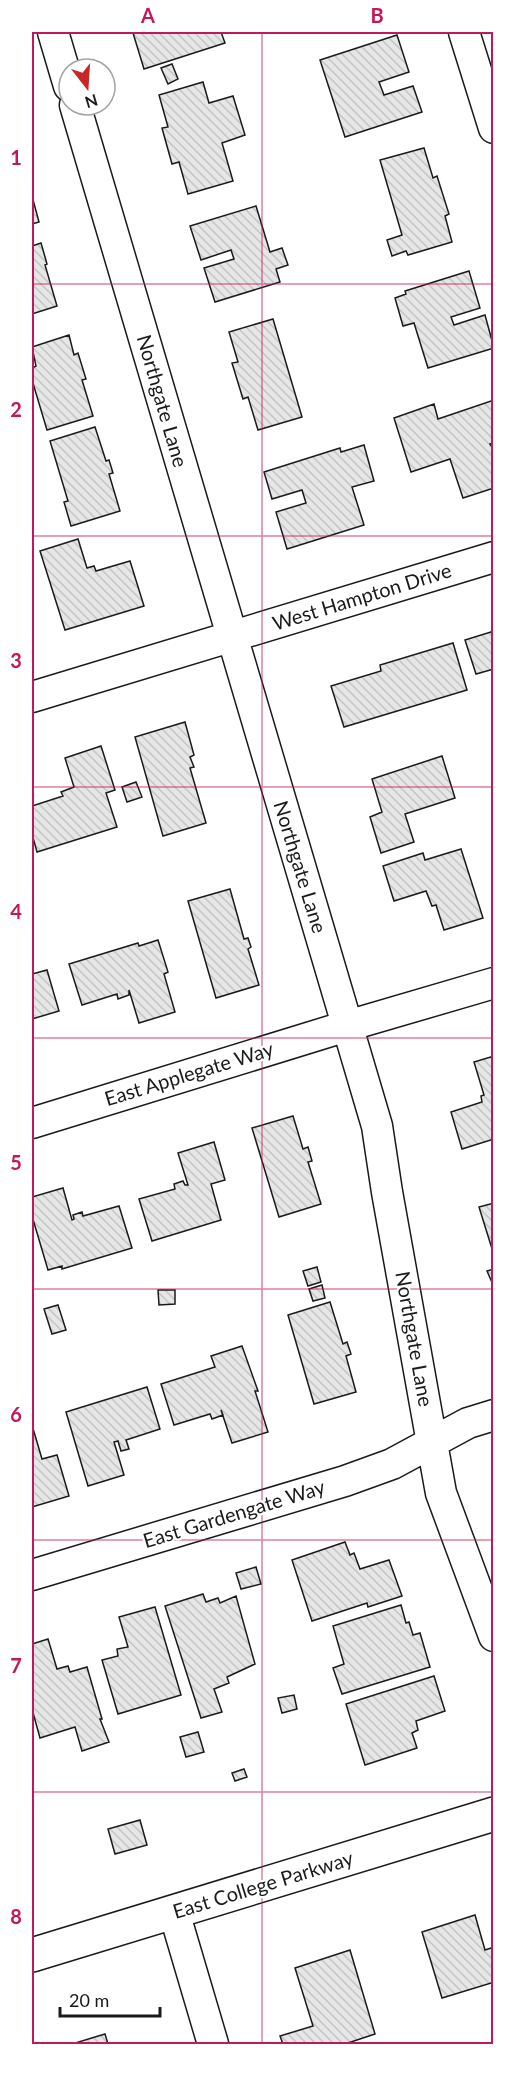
<svg xmlns="http://www.w3.org/2000/svg" width="525" height="2076" font-family="Lato,sans-serif">
	<style>
		.building { fill: url(#building-back-hatch); stroke: #1a1a1a; stroke-width: 1.5 }
		.lines { fill: none; stroke-linecap: round; stroke-linejoin: round }
		.street-casing { stroke: #1a1a1a; stroke-width: 33 }
		.secondary-casing { stroke: #1a1a1a; stroke-width: 36 }
		.street { stroke: #fff; stroke-width: 30 }
		.secondary { stroke: #fff; stroke-width: 33 }
		.grid { fill: none; stroke: #c2185b; stroke-width: 1.5; stroke-opacity: 0.55 }
		.labels { text-anchor: middle; stroke-width: 4.5; stroke-linejoin: round; paint-order: stroke }
		.street-label { font-size: 20px; fill: #1a1a1a; stroke: #fff }
		.neatline { fill: none; stroke: #c2185b; stroke-width: 2 }
		.grid-label { font-size: 20px; text-anchor: middle; font-weight: bold; fill: #c2185b }
	</style>
	<defs>
		<pattern id="building-back-hatch" width="6" height="6" patternUnits="userSpaceOnUse" patternTransform="scale(1.5)"><rect width="6" height="6" fill="#e6e6e6"/><path d="M-1 5l2 2M0 0l6 6M5-1l2 2" fill="none" stroke="#c5c5c5"/></pattern>
	</defs>
	<rect width="100%" height="100%" fill="#fff"/>
	<path class="building" d="M137,32H221L225,43L144,69L133,33Z
		M397,35L409,72L379,82L384,95L413,86L422,112L345,137L320,60Z
		M172,64L178,79L168,84L161,68Z
		M203,82L209,103L233,96L245,135L222,143L233,181L188,194L179,162L172,164L162,128L168,127L159,95Z
		M424,148L433,178L437,176L449,214L445,216L452,242L408,255L406,251L392,256L387,240L402,235L380,160Z
		M32,196L39,222L32,224Z
		M256,206L270,252L282,248L288,265L276,269L280,282L215,302L204,268L234,259L231,250L201,260L190,226Z
		M41,243L47,264L45,265L57,306L32,314V246Z
		M469,271L480,308L451,317L454,325L485,315L494,348L428,368L414,323L403,326L395,298L406,294L405,291Z
		M273,319L302,417L258,430L248,397L243,399L232,363L238,362L229,332Z
		M69,335L74,355L78,353L86,379L82,380L93,416L47,430L32,380V368L36,366L32,347Z
		M494,400V442L490,444L494,450V488L463,498L450,459L411,472L394,418L434,404L438,419Z
		M95,427L106,461L109,460L113,473L109,474L120,511L71,526L64,502L68,501L50,441Z
		M364,445L374,481L352,487L364,525L287,549L276,512L306,503L302,490L272,499L264,472L340,448L341,452Z
		M78,539L87,568L94,566L96,571L130,561L144,606L65,630L40,551Z
		M494,631V669L476,674L465,640Z
		M453,643L467,690L344,727L331,686L381,671L380,665Z
		M185,722L194,755L190,757L194,767L190,768L206,823L163,836L135,737Z
		M101,746L115,790L106,793L117,827L37,852L32,834V806L63,796L61,792L74,787L65,758Z
		M442,756L455,798L405,814L414,842L381,853L370,817L382,812L372,779Z
		M136,782L142,797L127,802L122,787Z
		M461,849L483,918L444,930L436,905L432,906L426,891L394,901L383,866L423,853L425,860Z
		M230,889L244,939L248,938L251,947L248,949L259,985L216,998L188,901Z
		M158,940L168,972L164,974L175,1012L139,1023L129,990V995L118,999L117,994L82,1005L69,964L138,943L139,946Z
		M47,970L59,1011L32,1019V974Z
		M494,1056V1139L462,1149L451,1112L482,1102L481,1096L484,1095L474,1062Z
		M293,1116L303,1149L308,1147L312,1161L308,1162L321,1204L279,1217L252,1128Z
		M214,1142L225,1180L211,1184L221,1220L152,1241L139,1199L175,1189L174,1184L183,1181L185,1185H188L178,1153Z
		M63,1188L72,1220L74,1219L73,1215L82,1212L83,1216L119,1206L132,1248L62,1269V1266L48,1270L32,1216V1197Z
		M494,1203V1252H493L479,1207Z
		M317,1267L321,1282L308,1286L303,1271Z
		M494,1269V1287L487,1271Z
		M322,1285L325,1298L313,1301L309,1289Z
		M158,1290H175V1304L159,1305Z
		M330,1302L343,1344L347,1342L351,1354L346,1356L356,1392L314,1404L288,1315Z
		M58,1305L66,1330L52,1334L44,1309Z
		M242,1346L258,1391H255L268,1432L232,1443L221,1410L223,1415L212,1419L210,1414L174,1425L161,1384L215,1367L211,1356Z
		M147,1387L160,1429L126,1440L129,1449L121,1451L118,1441L114,1442L124,1475L88,1486L66,1412Z
		M32,1425L42,1459L57,1455L69,1496L32,1507Z
		M345,1542L350,1555L354,1553L360,1569L389,1560L402,1596L368,1607L367,1603L312,1621L292,1560Z
		M256,1567L261,1584L241,1589L236,1573Z
		M203,1594L206,1602L218,1598L220,1603L236,1596L255,1664L227,1677L229,1683L214,1689L222,1712L201,1718L165,1606Z
		M401,1605L406,1623L409,1622L413,1635L420,1633L430,1667L342,1694L333,1668L344,1664L333,1626Z
		M155,1607L181,1695L118,1714L102,1660L118,1656L117,1649L128,1647L119,1617Z
		M48,1639L57,1669L68,1666L70,1672L87,1667L102,1719H100L109,1742L82,1751L75,1727L40,1738L32,1709V1644Z
		M434,1676L445,1711L416,1721L418,1730L412,1733L417,1748L365,1765L346,1704Z
		M294,1695L297,1709L282,1713L278,1698Z
		M198,1732L204,1752L186,1757L180,1737Z
		M244,1769L247,1777L235,1781L232,1773Z
		M140,1820L147,1845L115,1854L108,1829Z
		M475,1915L485,1950L494,1947V1985L491,1983L442,1998L422,1932Z
		M350,1950L375,2034L345,2044H283L280,2036L313,2026L295,1968Z
		M105,2034L108,2044H76L75,2043Z"/>
	<g class="lines">
		<defs>
			<path id="street" d="M53,32L69,86
				M464,32L494,128
				M75,105L377,1126L387,1192L441,1493L494,1636
				M32,697L494,557
				M32,1123L347,1026L494,983
				M32,1575L345,1481L392,1464L468,1423L494,1415
				M174,1912L213,2044"/>
			<path id="secondary" d="M32,1955L494,1814"/>
		</defs>
		<use href="#street" class="street-casing"/>
		<use href="#secondary" class="secondary-casing"/>
		<use href="#street" class="street"/>
		<use href="#secondary" class="secondary"/>
	</g>
	<path class="grid" d="M262,32V2044M32,284H494M32,536H494M32,787H494M32,1038H494M32,1289H494M32,1540H494M32,1792H494"/>
	<g class="labels">
		<g class="street-label">
			<text transform="translate(162 401) rotate(74)" y="7">Northgate Lane</text>
			<text transform="translate(362 597) rotate(-17)" y="7">West Hampton Drive</text>
			<text transform="translate(300 867) rotate(73)" y="7">Northgate Lane</text>
			<text transform="translate(189 1074) rotate(-17)" y="7">East Applegate Way</text>
			<text transform="translate(414 1339) rotate(80)" y="7">Northgate Lane</text>
			<text transform="translate(234 1514) rotate(-17)" y="7">East Gardengate Way</text>
			<text transform="translate(263 1885) rotate(-17)" y="7">East College Parkway</text>
		</g>
	</g>
	<rect width="525" height="2076" fill="none" stroke="#ffffff" stroke-width="66"/>
	<g transform="translate(87 87) rotate(163)"><circle r="28" fill="#ffffff" stroke="#a3a3a3" stroke-width="1.5"/>
	<path d="M0-4.5L10 22L0 15L-10 22Z" fill="#c62828"/>
	<text y="-9" font-size="16" font-weight="bold" text-anchor="middle" fill="#1a1a1a">N</text>
	</g>
	<path d="M60 2007v9h100v-9" fill="none" stroke="#1a1a1a" stroke-width="3"/>
	<text x="69" y="2007" font-size="18" fill="#1a1a1a" stroke="#ffffff" stroke-width="4.5" paint-order="stroke">20 m</text>
	<rect x="33" y="33" width="459" height="2010" class="neatline"/>
	<g class="grid-label">
		<text x="148" y="23">A</text>
		<text x="377" y="23">B</text>
		<text x="16" y="165">1</text>
		<text x="16" y="417">2</text>
		<text x="16" y="668">3</text>
		<text x="16" y="919">4</text>
		<text x="16" y="1170">5</text>
		<text x="16" y="1422">6</text>
		<text x="16" y="1673">7</text>
		<text x="16" y="1924">8</text>
	</g>
</svg>
